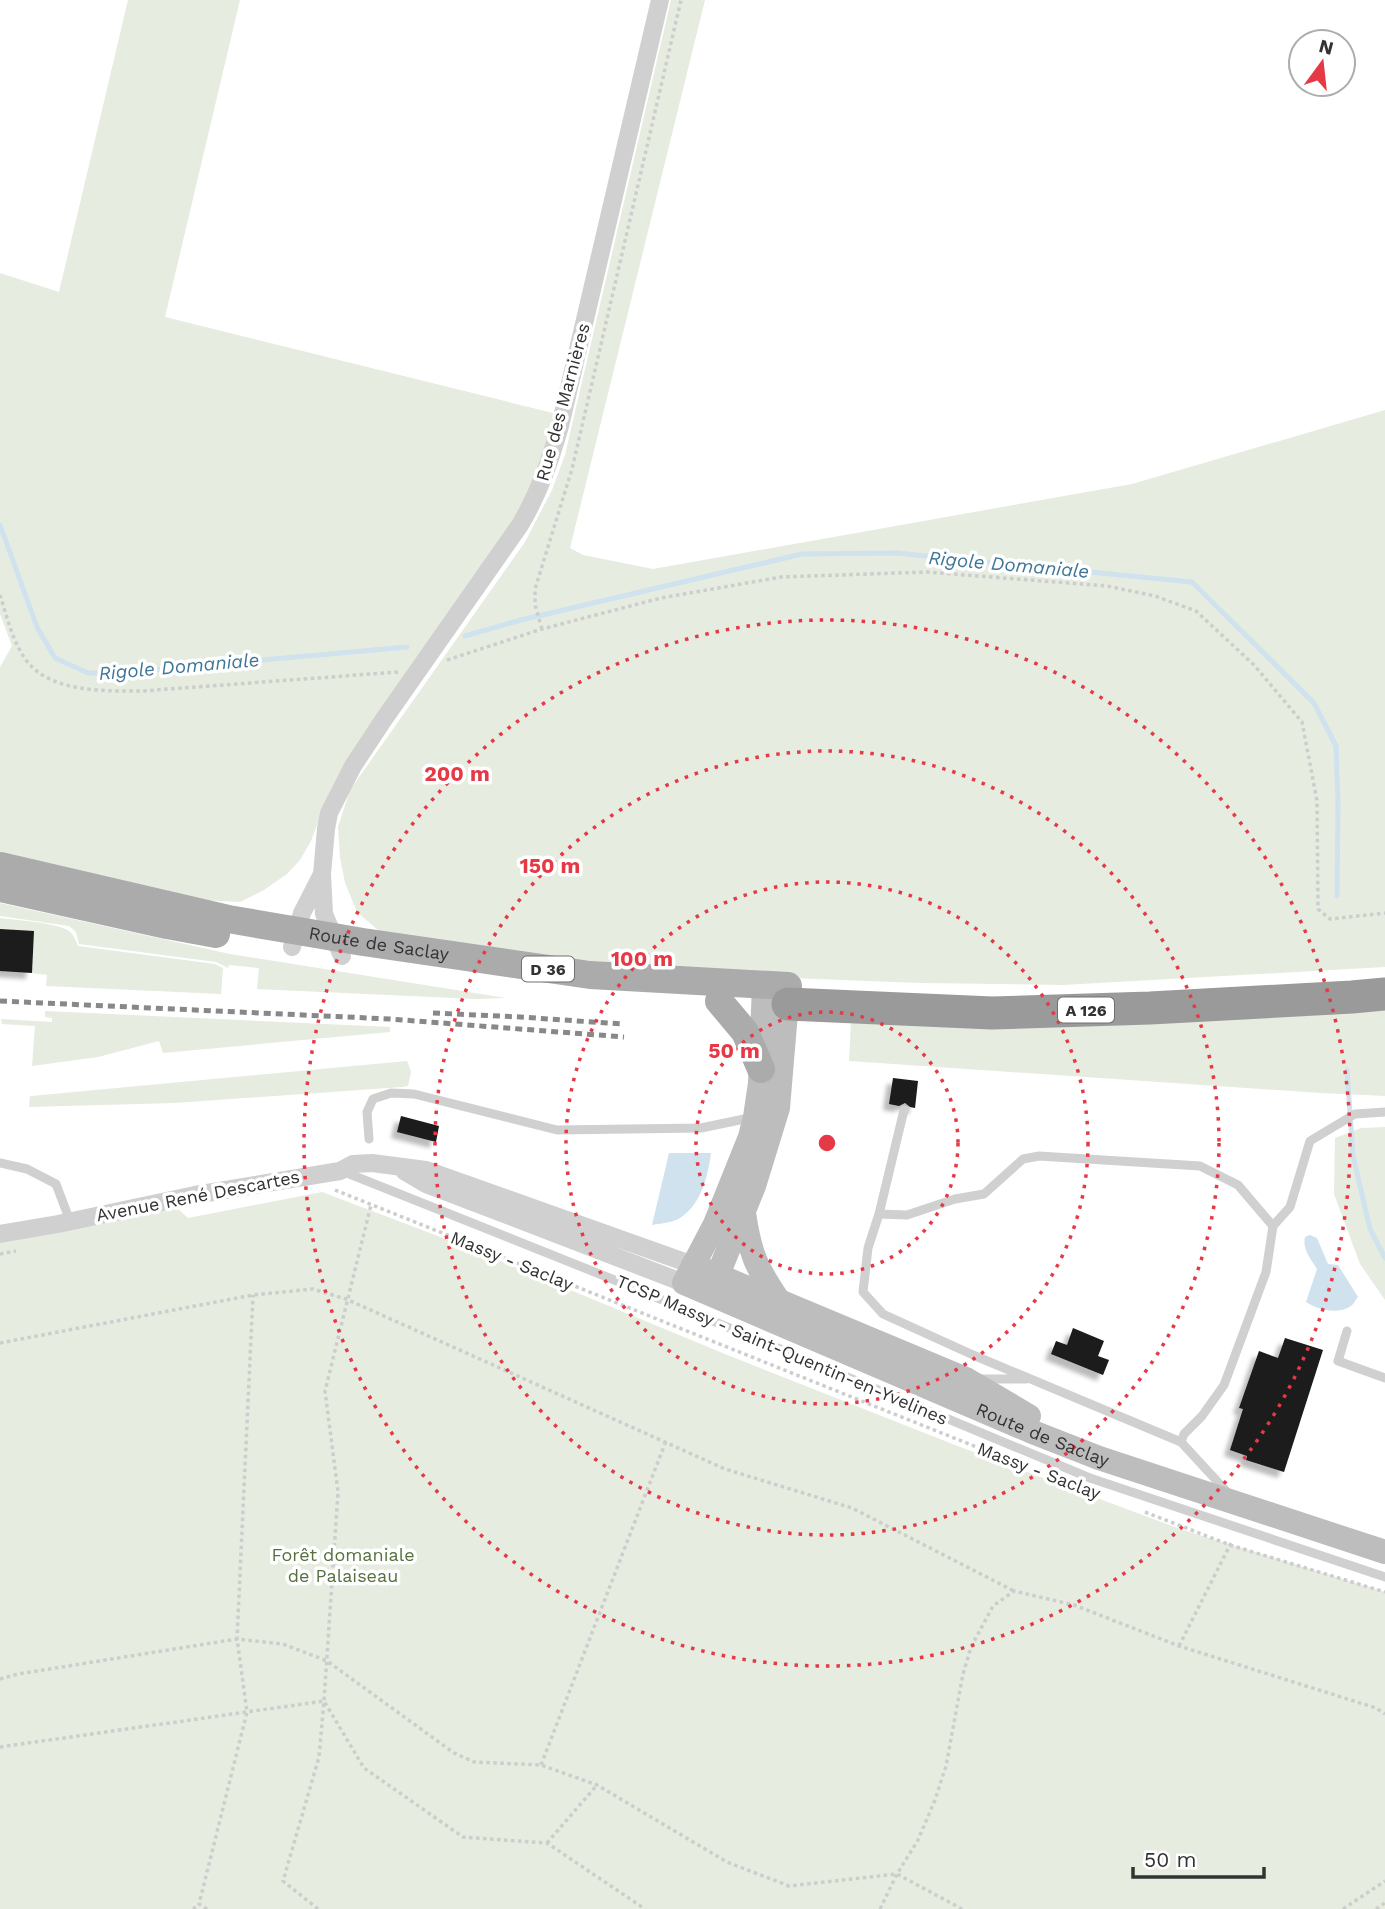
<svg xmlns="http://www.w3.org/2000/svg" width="1385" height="1909" font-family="'Work Sans',sans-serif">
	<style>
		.green { fill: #e6ecdf }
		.water { fill: #cfe2ee }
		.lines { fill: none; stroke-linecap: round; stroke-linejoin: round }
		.stream { stroke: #cfe2ee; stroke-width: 5 }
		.building { fill: #1a1a1a; filter: url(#shadow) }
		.path { stroke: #cdcdcd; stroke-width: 3.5; stroke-dasharray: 3.5 3.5; stroke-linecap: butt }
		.service { stroke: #d0d0d0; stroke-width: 9 }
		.minor { stroke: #d0d0d0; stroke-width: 18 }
		.secondary { stroke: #bdbdbd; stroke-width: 24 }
		.primary { stroke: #ababab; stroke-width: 28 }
		.motorway { stroke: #9a9a9a; stroke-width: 33 }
		.rail { stroke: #888; stroke-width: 5; stroke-dasharray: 7 5; stroke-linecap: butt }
		.ring { fill: none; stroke: #e63946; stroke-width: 3.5; stroke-dasharray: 3.5 7 }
		.labels { text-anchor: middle; stroke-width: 7; stroke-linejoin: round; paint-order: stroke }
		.shield { fill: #fff; stroke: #707070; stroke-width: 2 }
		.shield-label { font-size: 16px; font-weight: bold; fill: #333 }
		.street-label { font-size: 18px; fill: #333; stroke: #fff }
		.park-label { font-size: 18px; fill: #56703f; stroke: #fff }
		.water-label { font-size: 19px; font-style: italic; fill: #3f7597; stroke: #fff }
		.centre { fill: #e63946; stroke: #fff; stroke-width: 3.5 }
		.ring-label { font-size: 21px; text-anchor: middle; font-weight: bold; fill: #e63946; stroke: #fff; stroke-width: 7; stroke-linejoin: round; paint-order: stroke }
	</style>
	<defs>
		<filter id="shadow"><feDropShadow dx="-6" dy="6" stdDeviation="2" flood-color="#0004"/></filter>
	</defs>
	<rect width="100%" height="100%" fill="#fff"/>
	<path class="green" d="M128,0H240L165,317L557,414L542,467L507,536L321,814L311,841L300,860L287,874L264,890L240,902L202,900L0,856V667L12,646L0,614V273L59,292Z
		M671,0H705L570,548L583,555L653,569L1132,484L1385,410V967L1063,985L920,983L766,977L526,955L379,931L357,912L345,883L340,857L338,827L350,790L525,542L552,490L565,455Z
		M0,903L230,954L506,998L476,999L257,989L259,968L229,965L228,968L216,962L79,944L76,932L69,926L0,916Z
		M0,918C15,920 59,923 69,931C74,935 76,941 78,946L215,964L223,968L221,994L46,986L47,975L32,973L34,932L0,929Z
		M1385,1002V1096L1321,1093L849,1061L851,1022Z
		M45,1011L390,1027V1032L163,1053L159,1041L98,1057L32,1066L35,1026L2,1024L1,1019L52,1022V1018L45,1017Z
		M407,1061L411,1072L408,1086L402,1087L174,1103L29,1107L30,1096H31Z
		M1385,1127V1300L1360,1264L1334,1194L1335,1138L1361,1128Z
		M322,1192L464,1246L725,1354L955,1445L1180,1529L1385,1592V1909H0V1239L174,1205L188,1218Z"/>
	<path class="water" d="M669,1153H711C708,1175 702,1201 684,1215C675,1223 663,1223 652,1225Z
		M1310,1235L1317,1238L1328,1264L1338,1265L1358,1297C1357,1298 1352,1306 1351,1306C1338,1315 1318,1310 1306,1302L1317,1269C1311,1259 1302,1250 1305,1237Z"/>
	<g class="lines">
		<path class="stream" d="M0,525L37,627L55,658L88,673H120L407,647
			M465,636L521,620L802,554L896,553L1192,582L1314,703L1336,746L1338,803L1337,896
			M1347,1070L1353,1156L1370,1229L1385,1258"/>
	</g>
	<path class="building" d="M0,929L34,931L32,973L0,971Z
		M893,1078L918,1081L915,1108L910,1107L905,1103L899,1106L889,1104Z
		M401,1116L439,1126L436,1142L397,1132Z
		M1073,1328L1104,1341L1098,1356L1109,1360L1103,1375L1051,1354L1056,1341L1067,1345Z
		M1285,1338L1323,1350L1284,1472L1246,1460L1247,1456L1230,1450L1243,1409L1239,1408L1259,1351L1278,1358Z"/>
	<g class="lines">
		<path class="path" d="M0,595C7,616 12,641 26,660C50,693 106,691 142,691L398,672
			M542,629L535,605V589L572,469L681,0
			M447,660L542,629L661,598L781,577L927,572L1107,586L1155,596L1196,611L1254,665L1302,722L1317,801L1318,909L1330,919L1385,913
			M335,1190L1004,1458
			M0,1254L16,1251
			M0,1343L253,1295L313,1289L346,1299L725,1469L852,1508L1014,1591
			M1145,1512L1230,1545L1385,1592
			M1179,1646L1231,1543
			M0,1679L18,1674L237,1639L283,1644L327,1661L454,1753L474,1762L541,1765L597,1785L727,1862L789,1886L897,1874L962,1909
			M0,1747L324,1701L364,1768L463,1837L547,1843L645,1909
			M541,1765L666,1441
			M547,1843L597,1785
			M193,1909L199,1904
			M207,1909L199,1904L247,1712L237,1639L253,1295
			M318,1909L283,1881L319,1757L324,1701L338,1492L325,1391L371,1205
			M880,1909L897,1874L918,1840L935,1800L946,1766L963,1674L971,1647L993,1606L1014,1591L1074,1605L1179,1646L1376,1708L1385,1714
			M1343,1909L1385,1881
			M1376,1909L1385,1903"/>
		<path class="service" d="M369,1139L367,1112L373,1099L391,1093L414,1094L557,1130L701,1128L754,1117
			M0,1163L27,1169L56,1184L70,1221
			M342,1171L612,1279L1090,1478L1385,1577
			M879,1214L904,1110
			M1347,1331L1338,1361L1385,1378
			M981,1379H1026
			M1181,1442L973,1355L883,1314L863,1292L868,1248L879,1214L907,1215L955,1199L984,1194L1023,1159L1039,1156L1200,1166L1238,1185L1273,1226
			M1228,1493L1181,1442L1184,1434L1202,1416L1224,1385L1266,1272L1273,1226L1290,1207L1310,1141L1355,1114L1385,1112"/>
		<path class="minor" d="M292,947L302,913L322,874
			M342,956L324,914L322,874L326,829L329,813L353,766L384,719L520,525C539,493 550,461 560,426L660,0
			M404,1171L426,1184L684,1283
			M0,1234L58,1224L195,1195L340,1171L353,1164L372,1163L426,1170L693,1265"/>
		<g class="secondary">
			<path id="s1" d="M764,986L760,1083L755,1117L750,1137L715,1224L684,1283L1030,1431L1099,1458L1385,1552"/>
			<path d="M744,1213C750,1254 756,1267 779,1301"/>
			<path d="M693,1265L966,1379L1029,1416"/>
			<path d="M713,1287L754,1186L778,1108L788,989"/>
		</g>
		<g class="primary">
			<path id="s2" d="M0,866L228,919L363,942L590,975L788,986"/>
			<path d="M0,888L167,925L216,934"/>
			<path d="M719,1001L745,1032L761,1069"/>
		</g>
		<path class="motorway" d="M788,1004L992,1013L1150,1008L1352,997L1385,994"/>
		<path class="rail" d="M0,1001L390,1019L624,1037
			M433,1013L520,1017L622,1024"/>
	</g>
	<g class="ring">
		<circle cx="827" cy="1143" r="131"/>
		<circle cx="827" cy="1143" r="261"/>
		<circle cx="827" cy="1143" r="392"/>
		<circle cx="827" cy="1143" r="523"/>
	</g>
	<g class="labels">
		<g class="shield">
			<rect x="522" y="956.5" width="52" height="25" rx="5"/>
			<rect x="1058" y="997.5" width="56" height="25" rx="5"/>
		</g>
		<g class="shield-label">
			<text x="548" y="975">D 36</text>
			<text x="1086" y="1016">A 126</text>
		</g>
		<g class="street-label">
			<text transform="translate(563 402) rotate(-75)" y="6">Rue des Marnières</text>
			<text dy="6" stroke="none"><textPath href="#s2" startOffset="387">Route de Saclay</textPath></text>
			<text transform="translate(198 1196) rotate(-11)" y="6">Avenue René Descartes</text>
			<text transform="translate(512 1261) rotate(22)" y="6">Massy - Saclay</text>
			<text transform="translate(782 1350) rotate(23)" y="6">TCSP Massy - Saint-Quentin-en-Yvelines</text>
			<text dy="6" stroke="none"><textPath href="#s1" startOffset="702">Route de Saclay</textPath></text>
			<text transform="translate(1039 1471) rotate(21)" y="6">Massy - Saclay</text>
		</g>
		<g class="park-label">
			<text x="343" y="1561">Forêt domaniale<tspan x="343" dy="21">de Palaiseau</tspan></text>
		</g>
		<g class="water-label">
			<text transform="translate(1009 564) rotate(5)" y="7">Rigole Domaniale</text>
			<text transform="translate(179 666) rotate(-5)" y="7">Rigole Domaniale</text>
		</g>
	</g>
	<circle cx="827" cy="1143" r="10" class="centre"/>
	<g class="ring-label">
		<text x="457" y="781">200 m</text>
		<text x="550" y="873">150 m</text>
		<text x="642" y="966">100 m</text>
		<text x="734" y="1058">50 m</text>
	</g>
	<g transform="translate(1322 63) rotate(15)"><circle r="33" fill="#ffffff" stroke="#adadad" stroke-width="2"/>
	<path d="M0-5L12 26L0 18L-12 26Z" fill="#e63946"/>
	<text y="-10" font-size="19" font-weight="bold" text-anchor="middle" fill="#333333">N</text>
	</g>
	<path d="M1133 1867v10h131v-10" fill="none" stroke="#333333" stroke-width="3.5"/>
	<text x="1144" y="1867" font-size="21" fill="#333333" stroke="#ffffff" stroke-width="5" paint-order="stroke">50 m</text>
</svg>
